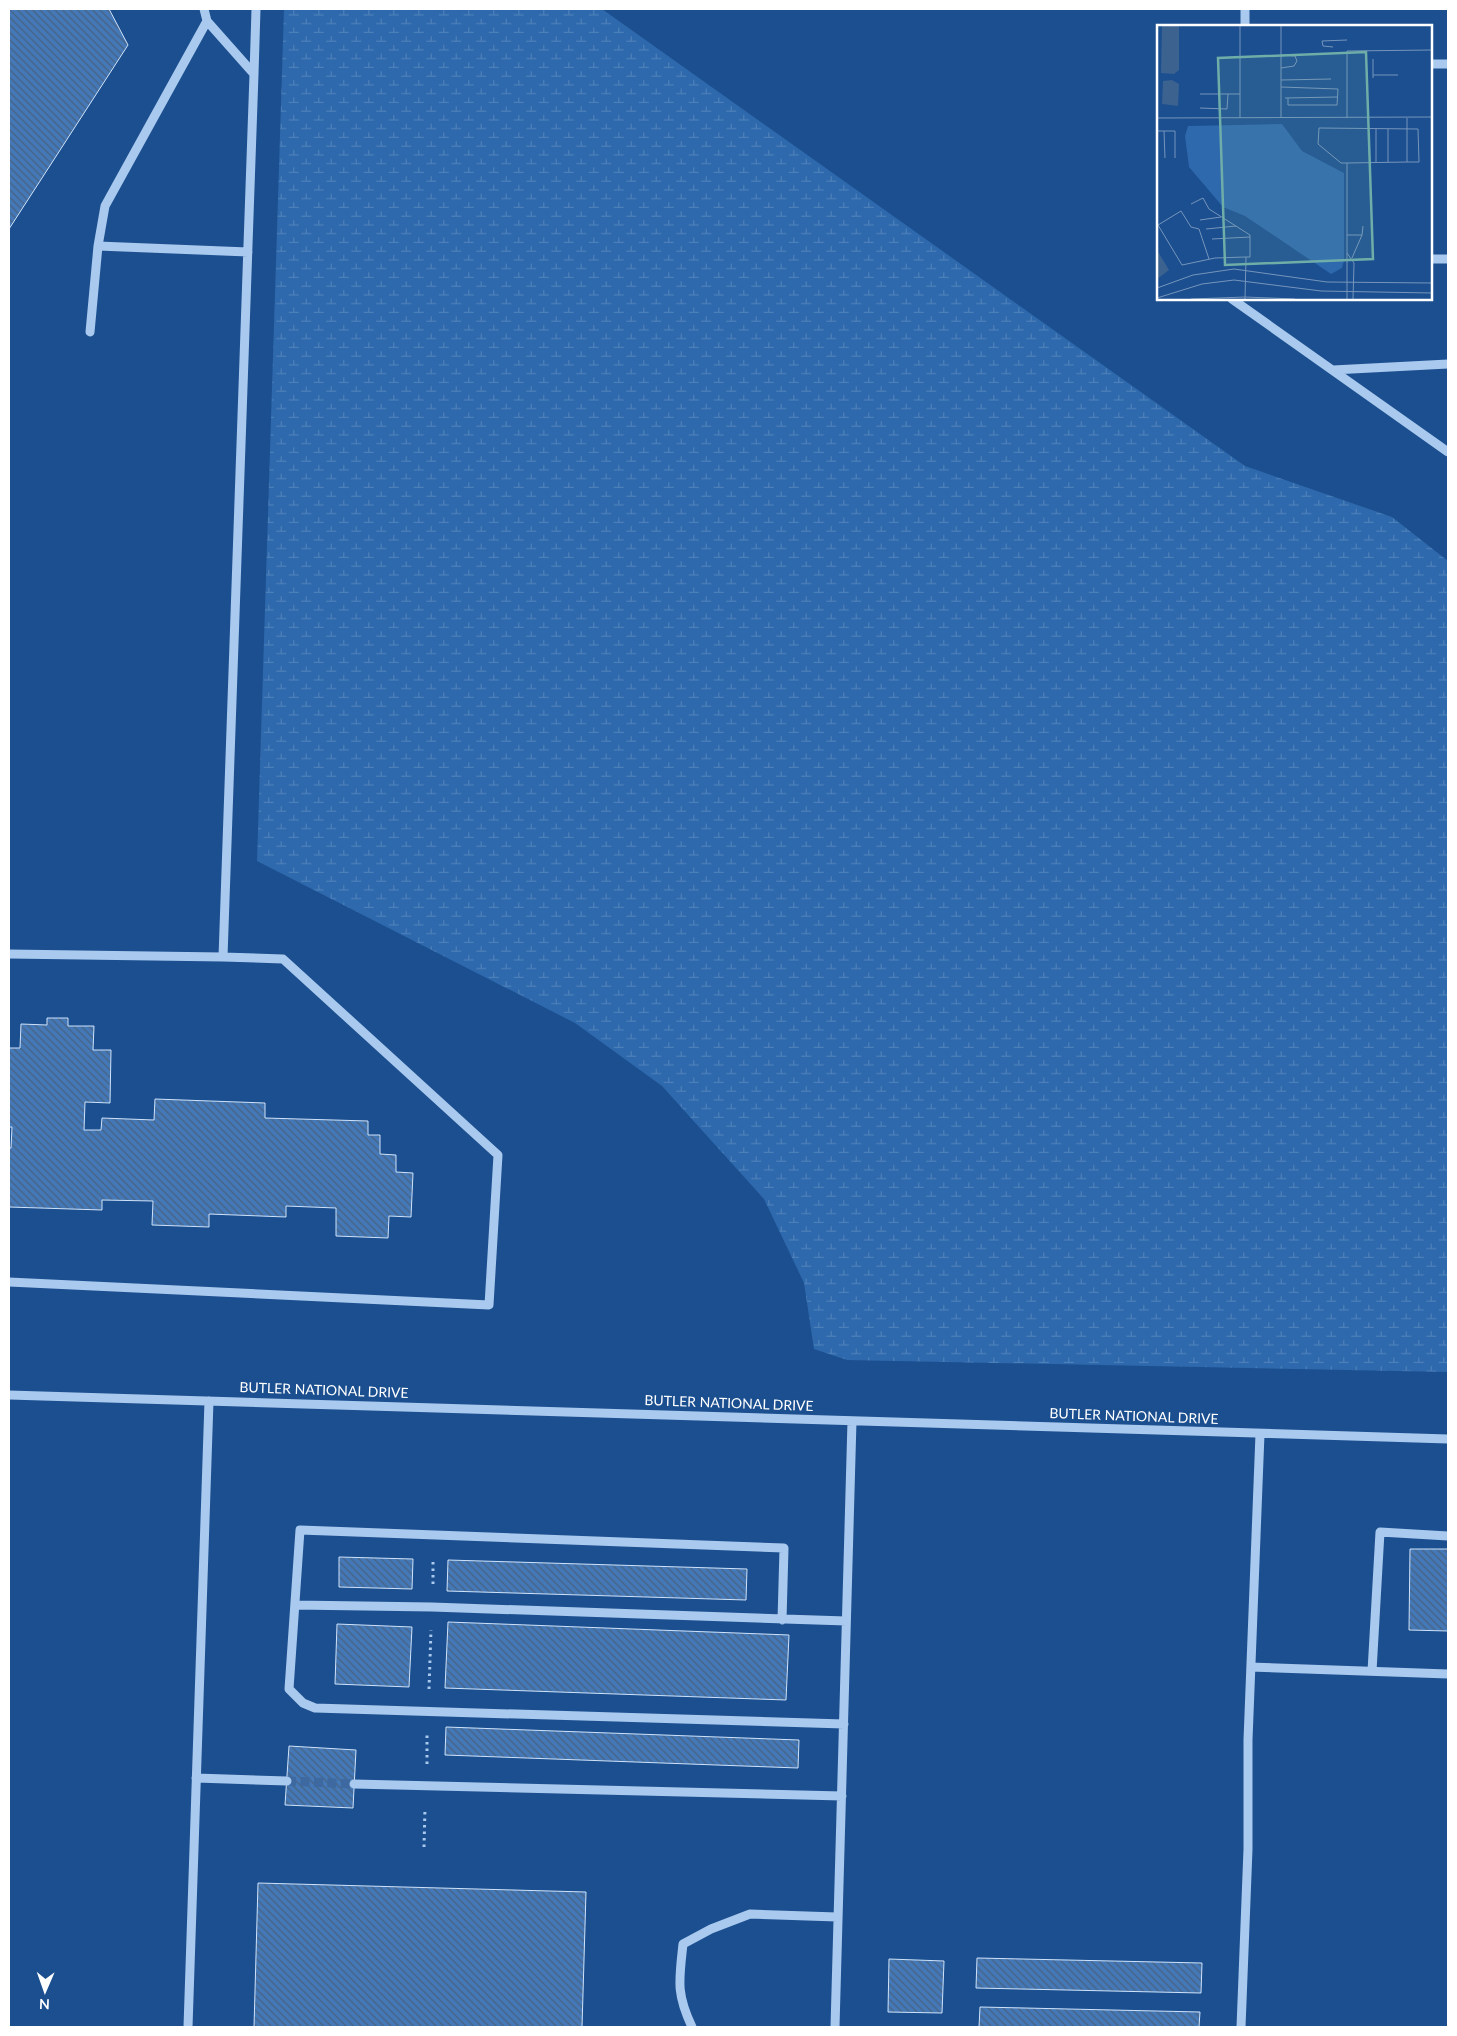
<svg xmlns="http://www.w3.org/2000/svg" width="1457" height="2036" font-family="Lato,sans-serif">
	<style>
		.wetland { fill: url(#wetland-marsh) }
		.building { fill: url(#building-back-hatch); stroke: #cfe3fa }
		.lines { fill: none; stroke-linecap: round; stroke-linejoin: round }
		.minor-tunnel { stroke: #3d69a0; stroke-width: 9; stroke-dasharray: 9 4.5; stroke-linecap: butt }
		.path { stroke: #a9c9ee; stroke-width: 3; stroke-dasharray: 2.5 4; stroke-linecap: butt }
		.minor { stroke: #a9c9ee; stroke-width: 9 }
		.labels { text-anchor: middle; stroke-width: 4; stroke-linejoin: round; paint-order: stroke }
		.street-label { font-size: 14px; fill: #fff; stroke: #1b4f8f }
		.inset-road { fill: none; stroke: #7695bc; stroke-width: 1 }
		.view { fill: #6fada8; fill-opacity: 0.15; stroke: #6fada8; stroke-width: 2.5 }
		.inset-edge { fill: none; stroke: #fff; stroke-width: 2.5 }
	</style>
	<defs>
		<pattern id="wetland-marsh" width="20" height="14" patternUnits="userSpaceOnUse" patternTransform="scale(1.25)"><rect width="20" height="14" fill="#2e69ad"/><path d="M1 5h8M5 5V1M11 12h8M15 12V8" fill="none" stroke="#4d80b9"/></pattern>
		<pattern id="building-back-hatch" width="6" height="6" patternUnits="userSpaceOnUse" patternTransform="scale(1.25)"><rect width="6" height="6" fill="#4478b7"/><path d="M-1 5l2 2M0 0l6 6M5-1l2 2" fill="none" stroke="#486282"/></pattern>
	</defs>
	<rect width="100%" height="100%" fill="#1b4f8f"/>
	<path class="wetland" d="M284,9H602L1245,466L1392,517L1448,561V1372L847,1360L814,1349L804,1283L764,1199L662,1086L575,1023L257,861Z"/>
	<path class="building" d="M9,9H109L128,45L9,229Z
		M47,1018H68V1026H94L93,1050H111L110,1103L85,1102L84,1130H101L102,1118L154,1120L155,1099L265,1103V1118L368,1121V1135H380V1154L396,1155V1172L413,1173L411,1217L389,1216L388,1238L336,1236V1208L286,1206V1217L209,1214V1227L152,1225L153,1201L102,1200V1210L9,1207V1148H11L12,1127H9V1048H20L21,1024L47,1025Z
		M1410,1549H1448V1631L1409,1630Z
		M339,1557L413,1559L412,1589L339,1587Z
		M448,1560L747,1569L746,1600L447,1591Z
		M448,1622L789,1635L786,1700L445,1688Z
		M337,1624L412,1627L409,1687L335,1684Z
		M446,1727L799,1740L798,1768L445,1755Z
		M289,1746L356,1750L353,1808L285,1805Z
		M258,1883L586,1892L582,2027H254Z
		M977,1958L1202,1963L1201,1993L976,1988Z
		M889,1959L944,1961L942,2013L888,2012Z
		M980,2007L1200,2012L1199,2027H979Z"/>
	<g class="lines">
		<path class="minor-tunnel" d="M287,1781L354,1784"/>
		<path class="path" d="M433,1584V1558
			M429,1689L431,1630
			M427,1764V1735
			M424,1847L425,1808"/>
		<path class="minor" d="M204,9L207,21L254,74L256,9
			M1245,9V26
			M1431,64H1448
			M98,246L105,206L207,21
			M1431,259H1448
			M1232,299L1448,452
			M90,332L98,246L248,252
			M1333,370L1448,364
			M9,954L223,957L254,74
			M9,1282L489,1305L498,1155L283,959L223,957
			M9,1395L1448,1439
			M295,1605L432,1607L846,1621
			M782,1620L784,1548L300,1530L289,1689L303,1703L315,1708L844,1724
			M1251,1667L1448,1674
			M1372,1671L1380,1532L1448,1536
			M196,1778L287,1781
			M354,1784L842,1796
			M188,2027L209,1401
			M692,2027C676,1993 679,1981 683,1944L711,1929L750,1914L837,1917
			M835,2027L852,1421
			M1241,2027L1248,1849V1740L1260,1434"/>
	</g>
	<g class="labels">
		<g class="street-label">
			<text transform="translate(324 1390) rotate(2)" y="5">BUTLER NATIONAL DRIVE</text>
			<text transform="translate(729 1403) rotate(2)" y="5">BUTLER NATIONAL DRIVE</text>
			<text transform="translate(1134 1416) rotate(2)" y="5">BUTLER NATIONAL DRIVE</text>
		</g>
	</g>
	<g transform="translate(1157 25)">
		<rect width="275" height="275" fill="#1b4f8f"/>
		<path d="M125,99L145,126L187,148V236L185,243L174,249L88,191L66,182L32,142L28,111L31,101Z" fill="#2e69ad"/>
		<path d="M5,1H22V45L17,49L4,48ZM6,56L15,55L22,59L21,81L5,79ZM0,225L12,245L0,254Z" fill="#3c6290"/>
		<path class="inset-road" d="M83,1V93M124,1V93M176,22L166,21L165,16L190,15M124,30L138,31L140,36L137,41L124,43M216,50H241M216,53V34M124,55L174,54M124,62L181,64L180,80H131V73M43,69H83M128,73L180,72M43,83L70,84L71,69M0,93L275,92M190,93V26L275,25M219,104V137M231,104V137M0,106H18V133M7,106L8,133M190,138H184L161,119L162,103L261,104L262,137H250M34,179L46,173L52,184L93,210V232H89M43,195L64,192M49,204L79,201M190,210H205L206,201M55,214L93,212M190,228V138L250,137V93M195,233L205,210M52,234L42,204L34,202L24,186L1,200L25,240L58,233L89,232L88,274M0,263L36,250L77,244L170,257L275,258M0,273L45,259L77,255L164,266L275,268M34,274L88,272L138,274M190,274V228L197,238L196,274"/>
		<path class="view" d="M209,27L216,234L68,240L61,33Z"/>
		<rect width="275" height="275" class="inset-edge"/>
	</g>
	<rect width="1457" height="2036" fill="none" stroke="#ffffff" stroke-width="20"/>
	<g transform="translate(45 1991) rotate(182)" stroke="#1b4f8f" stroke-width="4" paint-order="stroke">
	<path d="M0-4L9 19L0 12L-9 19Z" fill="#ffffff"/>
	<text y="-8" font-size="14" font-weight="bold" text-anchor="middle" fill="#ffffff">N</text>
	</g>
</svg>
